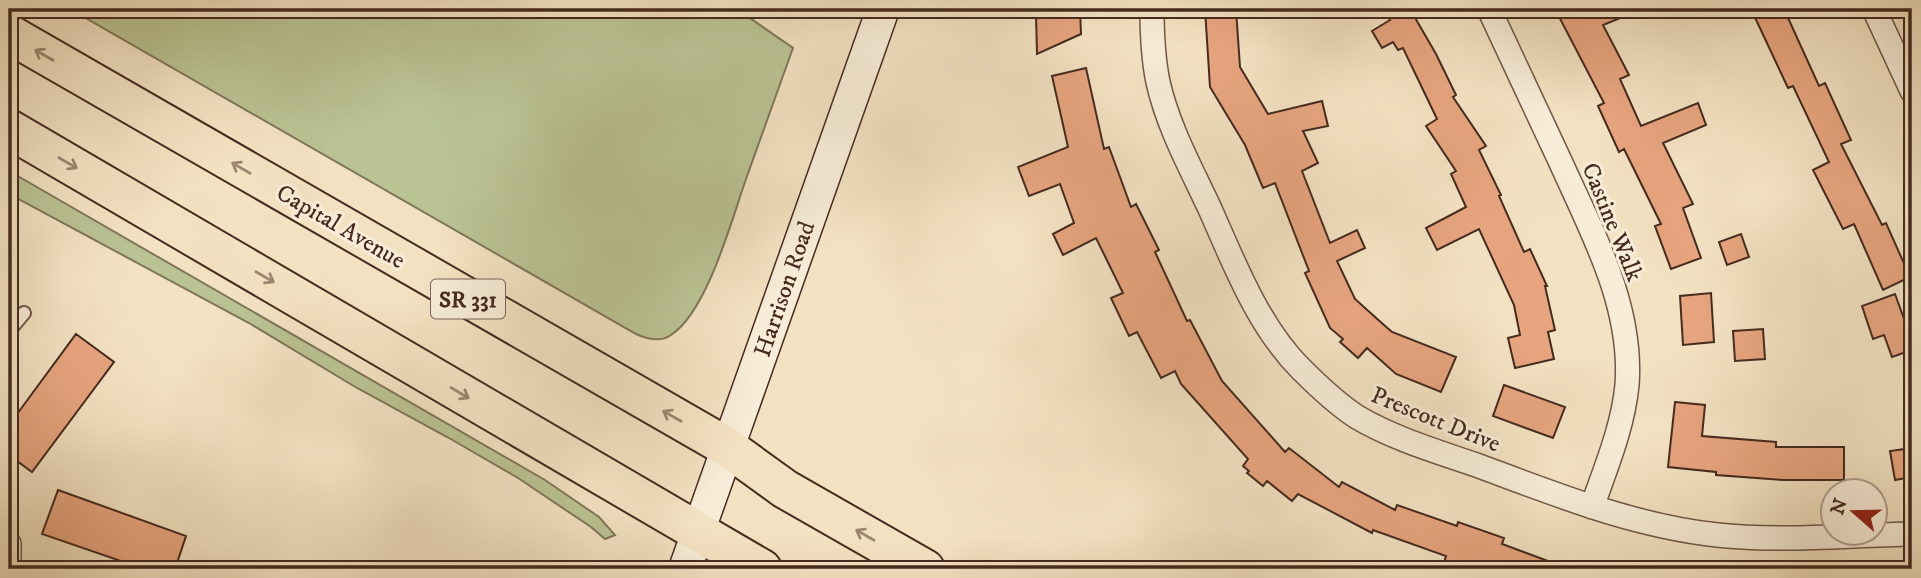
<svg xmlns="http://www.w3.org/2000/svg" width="1921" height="578" font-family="'IM FELL DW Pica',serif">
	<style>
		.green { fill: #bac394; stroke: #80765a; stroke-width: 2 }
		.building { fill: #e7a57f; stroke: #452a1f; stroke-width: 2 }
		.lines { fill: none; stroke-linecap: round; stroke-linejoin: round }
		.lane-casing { stroke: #705848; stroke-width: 16 }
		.street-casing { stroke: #705848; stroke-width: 26 }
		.secondary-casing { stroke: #452a1f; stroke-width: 35 }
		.highway-casing { stroke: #452a1f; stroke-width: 42 }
		.lane { stroke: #f7ecd7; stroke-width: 12 }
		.street { stroke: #f7ecd7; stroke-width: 23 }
		.secondary { stroke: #f7ecd7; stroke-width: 32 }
		.highway { stroke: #f3e2c2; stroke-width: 38 }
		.oneway { stroke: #9c8670 }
		.labels { text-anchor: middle; stroke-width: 6; stroke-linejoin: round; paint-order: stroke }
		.shield { fill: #f7ecd7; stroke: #7a6456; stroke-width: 2 }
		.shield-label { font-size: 23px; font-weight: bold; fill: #452a1f }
		.street-label { font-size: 24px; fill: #452a1f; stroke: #f7ecd7 }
	</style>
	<rect width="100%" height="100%" fill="#f3e2c2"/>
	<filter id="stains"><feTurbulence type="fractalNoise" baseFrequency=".00286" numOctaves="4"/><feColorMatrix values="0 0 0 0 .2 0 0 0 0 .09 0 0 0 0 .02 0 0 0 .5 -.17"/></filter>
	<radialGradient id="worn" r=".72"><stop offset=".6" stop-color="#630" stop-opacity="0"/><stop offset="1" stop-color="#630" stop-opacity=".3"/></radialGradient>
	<path class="green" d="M70,9H737L793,48C777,92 762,135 746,179C732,219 707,312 671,335C660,343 647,339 636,334Z
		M9,171L545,480L599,517L615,535L605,539L591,527L518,478L449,438L357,388L249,323L9,194Z"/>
	<path class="building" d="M1045,9H1080L1081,34L1037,54L1036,15H1045Z
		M1205,9H1236L1240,67L1268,114L1322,101L1328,126L1303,131L1318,163L1302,171L1330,243L1357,230L1365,248L1337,261L1355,299L1384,325L1392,332L1456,357L1441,392L1396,374L1367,348L1358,358L1340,342L1343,339L1330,328L1305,273L1309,271L1275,183L1263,188L1245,145L1210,87Z
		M1384,9H1410L1436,54L1456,95L1453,97L1486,146L1479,150L1501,195L1499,196L1524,252L1530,249L1547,286H1545L1555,330L1548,332L1554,359L1515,368L1508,338L1520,335L1514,305L1479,229L1437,250L1426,228L1466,207L1451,174L1456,171L1426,126L1437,119L1403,48L1398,50L1393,42L1382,48L1372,31L1390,20Z
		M1555,9H1642L1603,25L1629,75L1620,79L1641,126L1698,103L1706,125L1663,143L1693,204L1683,208L1701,258L1671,269L1655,226L1661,224L1624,149L1619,152L1598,106L1604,103Z
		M1751,9H1784L1819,86L1825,83L1851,140L1841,144L1882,225L1886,223L1910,277L1883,290L1854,224L1843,229L1813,170L1829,162L1793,86L1788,88Z
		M1086,68L1104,149L1109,147L1131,207L1136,204L1159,250L1155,252L1187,321L1190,320L1222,381L1285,452L1289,448L1339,487L1342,482L1395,510L1397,505L1457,526L1458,522L1504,538L1502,544L1564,567V569H1442L1446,556L1373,530L1372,533L1298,494L1292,501L1267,481L1263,486L1247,473L1249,471L1243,466L1248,459L1181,384L1175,371L1161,378L1137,332L1129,336L1111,298L1123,293L1096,238L1063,255L1053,234L1074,223L1060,184L1029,196L1018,167L1068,147L1052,76Z
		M1741,234L1749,257L1727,265L1719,242Z
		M1711,293L1714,342L1683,345L1680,296Z
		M1895,294L1906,324L1912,321V350L1892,357L1884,335L1873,339L1862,306Z
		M1763,329L1765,359L1735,361L1733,331Z
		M76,334L114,362L32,472L9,455V425Z
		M1504,385L1565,407L1553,438L1493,416Z
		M1675,402L1705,405L1702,436L1776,442V447H1844V480H1783L1716,475V472L1668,467Z
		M1912,448V477L1895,480L1890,451Z
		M58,490L186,536L175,569H144L42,534Z"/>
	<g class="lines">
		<defs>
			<path id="lane" d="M9,331L24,313"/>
			<path id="street" d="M1152,9C1152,33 1153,58 1158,82C1168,127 1191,168 1210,209C1234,263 1258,326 1301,369C1318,386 1337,404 1357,417C1394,439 1439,452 1479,466C1557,495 1634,526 1717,535C1781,542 1848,535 1912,534
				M1489,9C1513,60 1537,112 1561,163C1592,232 1633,306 1627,385C1623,427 1606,467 1592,507
				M1874,9L1912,91
				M9,544V558"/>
			<path id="secondary" d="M685,569L883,9"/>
			<path id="highway" d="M9,34L727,447L785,489L925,569
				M9,129L762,569"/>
		</defs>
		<use href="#lane" class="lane-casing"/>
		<use href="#street" class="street-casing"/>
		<use href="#secondary" class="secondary-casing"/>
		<use href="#highway" class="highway-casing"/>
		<use href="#lane" class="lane"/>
		<use href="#street" class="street"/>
		<use href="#secondary" class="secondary"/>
		<use href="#highway" class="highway"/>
	</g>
	<defs><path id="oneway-shaft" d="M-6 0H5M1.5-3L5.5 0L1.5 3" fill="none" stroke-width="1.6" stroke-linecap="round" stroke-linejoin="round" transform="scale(1.75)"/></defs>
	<g class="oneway">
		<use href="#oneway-shaft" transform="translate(44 55) rotate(-150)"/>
		<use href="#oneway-shaft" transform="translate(68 163) rotate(30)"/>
		<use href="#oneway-shaft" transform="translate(241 168) rotate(-150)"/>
		<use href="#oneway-shaft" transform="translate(265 277) rotate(30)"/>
		<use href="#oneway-shaft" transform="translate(460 393) rotate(31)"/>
		<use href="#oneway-shaft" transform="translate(672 416) rotate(-150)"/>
		<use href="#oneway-shaft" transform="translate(865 535) rotate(-150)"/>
	</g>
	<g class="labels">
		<rect class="shield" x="431" y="279.5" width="74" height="39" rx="5"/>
		<g class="shield-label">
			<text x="468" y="307">SR 331</text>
		</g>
		<g class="street-label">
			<text transform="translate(1613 222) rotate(68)" y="8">Castine Walk</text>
			<text transform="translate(341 226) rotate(30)" y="8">Capital Avenue</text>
			<text transform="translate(784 289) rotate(-71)" y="8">Harrison Road</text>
			<text transform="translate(1436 419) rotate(22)" y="8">Prescott Drive</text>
		</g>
	</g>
	<rect width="1921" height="578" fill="none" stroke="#f3e2c2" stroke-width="35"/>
	<rect x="10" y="10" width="1900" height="557" fill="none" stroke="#452a1f" stroke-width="3.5"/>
	<rect x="18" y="18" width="1886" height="543" fill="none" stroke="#452a1f" stroke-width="2"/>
	<g transform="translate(1854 512) rotate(290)"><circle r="33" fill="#f7ecd7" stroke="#b09e8d" stroke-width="2"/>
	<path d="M0-5L12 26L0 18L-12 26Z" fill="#8f2418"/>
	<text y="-10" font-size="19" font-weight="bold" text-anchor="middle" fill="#452a1f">N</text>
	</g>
	<rect width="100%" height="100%" filter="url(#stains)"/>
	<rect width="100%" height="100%" fill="url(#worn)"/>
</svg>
